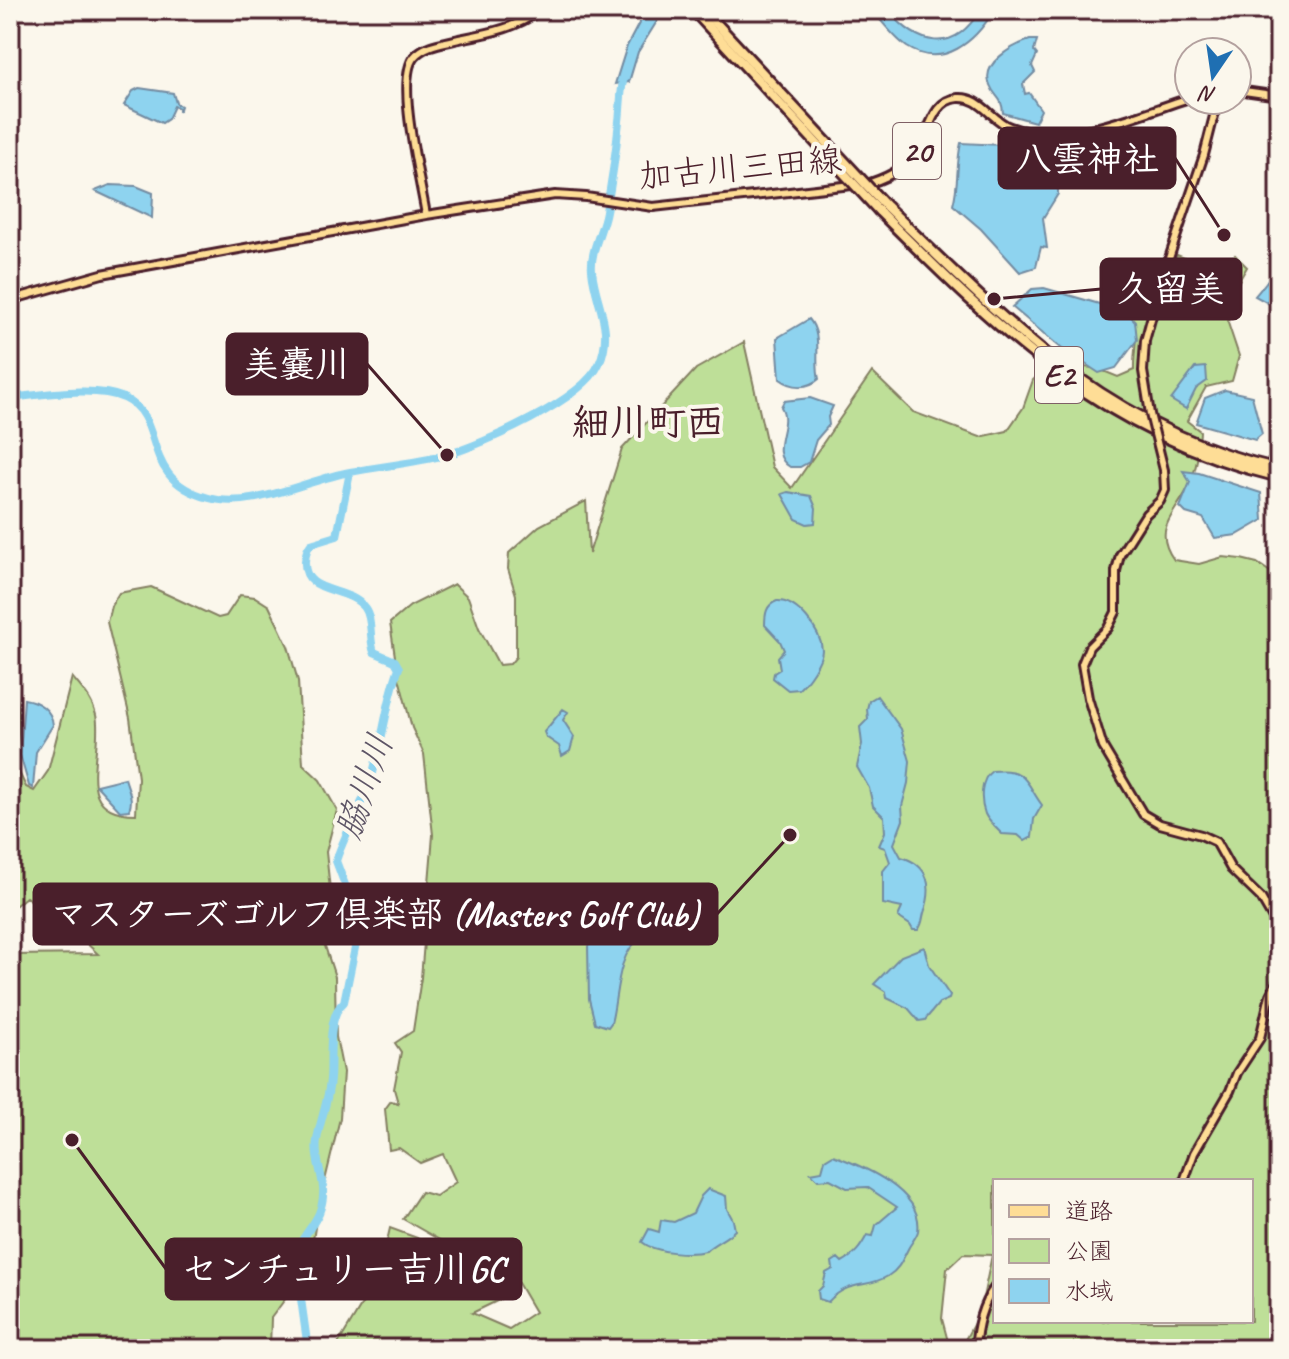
<svg xmlns="http://www.w3.org/2000/svg" width="1289" height="1359" font-family="Caveat,'Klee One',sans-serif">
	<style>
		.green { fill: #bedf98; stroke: #847f62; stroke-width: 2; fill-rule: evenodd }
		.water { fill: #8ed3ef; stroke: #738ba1; stroke-width: 2 }
		.lines { fill: none; stroke-linecap: round; stroke-linejoin: round }
		.river { stroke: #8ed3ef; stroke-width: 8 }
		.major-casing { stroke: #4a1f2b; stroke-width: 12 }
		.highway-casing { stroke: #4a1f2b; stroke-width: 14 }
		.major { stroke: #fedd96; stroke-width: 6 }
		.highway { stroke: #fedd96; stroke-width: 8 }
		.major-bridge-casing { stroke: #4a1f2b; stroke-width: 12; stroke-linecap: butt }
		.highway-bridge-casing { stroke: #4a1f2b; stroke-width: 14; stroke-linecap: butt }
		.major-bridge { stroke: #fedd96; stroke-width: 6 }
		.highway-bridge { stroke: #fedd96; stroke-width: 8 }
		.labels { text-anchor: middle; stroke-width: 8; stroke-linejoin: round; paint-order: stroke }
		.shield { fill: #fbf7ec; stroke: #7f6065; stroke-width: 2 }
		.shield-label { font-size: 32px; font-weight: bold; fill: #4a1f2b }
		.street-label { font-size: 34px; fill: #4a1f2b; stroke: #fbf7ec }
		.water-label { font-size: 36px; font-style: italic; fill: #5e5566; stroke: #fbf7ec }
		.quarter-label { font-size: 38px; font-weight: bold; fill: #4a1f2b; stroke: #fbf7ec }
		.leader { fill: none; stroke: #4a1f2b; stroke-width: 3 }
		.callout-dot { fill: #4a1f2b; stroke: #fbf7ec; stroke-width: 3 }
		.callout { fill: #4a1f2b; stroke: #4a1f2b; stroke-width: 3 }
		.callout-label { font-size: 36px; text-anchor: middle; font-weight: bold; fill: #fff }
	</style>
	<rect width="100%" height="100%" fill="#fbf7ec"/>
	<filter id="ink" filterUnits="userSpaceOnUse"><feTurbulence type="fractalNoise" baseFrequency=".0125" numOctaves="2"/><feDisplacementMap in="SourceGraphic" scale="16" xChannelSelector="R" yChannelSelector="G"/><feConvolveMatrix kernelMatrix="1 2 1 2 8 2 1 2 1" color-interpolation-filters="sRGB"/></filter>
	<g filter="url(#ink)">
		<path class="green" d="M1177,255L1218,272L1235,255L1247,267L1232,293L1228,323L1239,356L1232,381L1206,387L1187,421L1200,431C1199,451 1197,468 1189,486C1176,514 1151,528 1174,560L1199,564L1223,557L1241,559L1257,563L1279,578V1349H960L980,1312L992,1255L963,1254L947,1269L942,1319L950,1349H335L379,1276L390,1228L417,1238L455,1270L499,1300L472,1313L509,1329L535,1312L511,1271L459,1251L403,1219L421,1192L436,1196L456,1182L443,1154L420,1163L399,1148L389,1150L385,1109L391,1101L398,1103L394,1089L401,1052L395,1043L413,1031L421,978L433,835L424,754L412,728L397,670L390,623L410,606L454,584L468,597L479,628L499,665L510,664L516,657V595L508,569L509,553L539,526L586,501L589,554L622,449L696,369L744,342L772,467L792,488L872,372L913,412L980,437L1007,431L1023,408L1033,380L1050,365L1096,368L1118,377L1134,370C1133,350 1142,329 1127,312L1141,311L1165,296ZM995,1181H1251V1321H995Z
			M151,587L218,618L226,616L240,595L255,597L269,606L288,646L298,681L303,764L320,780L337,810L326,852L331,899L324,943L335,977L336,1037L343,1072L340,1118L317,1214L309,1267L271,1318L270,1349H10V955L98,954L66,924L26,897L10,910V668L15,673L19,718L16,766L26,787L34,791L48,771L72,677C82,689 92,699 96,715C104,752 70,814 136,814L138,778L130,718L107,622L111,606L119,593Z"/>
		<path class="water" d="M646,10H664L638,52L629,82L615,84L627,46Z
			M872,10H888C917,45 953,56 980,10H994C976,41 943,70 907,47C894,38 882,22 872,10Z
			M1030,40H1037L1034,51L1037,55L1032,66L1035,72L1023,84L1025,94L1029,93L1041,110L1035,122L1003,113C1002,96 995,98 990,85C980,63 1014,45 1030,40Z
			M139,88L173,93L176,103L181,106L179,112V108L174,106L168,119L162,123L124,105L133,91Z
			M1013,142L1052,144L1069,150L1071,158L1058,180V194L1043,218L1047,248L1041,247L1036,267L1020,272L981,229L953,205C959,184 956,164 961,143L1003,145Z
			M110,185L136,186L153,193L152,218L95,191Z
			M1279,233V309L1255,296C1273,274 1280,269 1272,240Z
			M1044,288L1127,312L1135,321L1137,340L1116,368L1099,373L1061,348L1012,307L1032,289Z
			M809,319C823,335 814,360 819,379C808,389 792,388 780,379L777,338Z
			M1206,367L1207,381L1196,389L1186,409L1171,400L1195,368Z
			M1225,390L1252,396L1262,434L1255,440L1196,423L1205,398Z
			M810,398L833,406L828,417L829,425L816,440L809,462L800,467H790C766,452 793,425 781,407L784,401Z
			M1183,471L1199,473L1261,493L1263,520L1237,535L1215,538L1203,518L1186,513L1180,507L1190,482Z
			M788,492L811,496L816,508L815,523L807,524L796,519L782,494Z
			M777,601C797,600 821,631 822,650C822,661 807,682 799,689L788,690L773,678L774,673L780,669L778,657L784,650L780,641L765,625C765,614 766,605 777,601Z
			M877,696L901,729L910,761L908,783L902,806L903,820L894,844L901,857C930,865 933,888 924,913C922,920 923,924 918,930H913L910,925L898,917L902,908L883,904V871L890,862L885,848L879,846L885,832L884,817L873,806L869,788L857,767L862,744L860,727L868,719L867,709L869,701Z
			M24,699C37,701 52,709 53,725L36,752L33,788L29,786L20,755Z
			M563,709L568,712L563,720L574,737L570,751L562,756L559,746L546,737L544,732Z
			M992,771C1028,767 1026,784 1042,805L1034,819L1032,837L1025,841L1018,835L1002,834C997,829 988,821 985,814C980,801 980,779 992,771Z
			M125,778C128,789 134,799 129,810L120,811L96,785Z
			M630,915L637,920L635,926L640,939C616,954 618,998 611,1023L608,1027L595,1023L589,999L588,946L597,935L628,919Z
			M924,947L929,965L950,996L949,999L939,1003L925,1020L919,1021L908,1008L887,998L886,992L874,984L901,956Z
			M833,1155C862,1166 924,1191 918,1231C917,1236 912,1242 909,1247C903,1258 900,1269 888,1276C867,1289 849,1279 828,1302L819,1299L818,1291L823,1286L826,1273L833,1269L832,1262L838,1258L842,1262C855,1255 861,1247 867,1235L873,1236L876,1225L897,1207L867,1187L847,1188L830,1179L818,1180L811,1173L822,1171L825,1160Z
			M708,1189L726,1196L727,1209L733,1220L735,1230C726,1239 714,1243 706,1251C690,1255 655,1253 642,1242L649,1229L659,1232L661,1220L674,1222L693,1213L701,1196Z"/>
		<g class="lines">
			<path class="river" d="M10,398C42,395 95,385 124,398C168,419 137,479 209,498C252,510 309,479 350,472C382,466 415,463 446,455C484,444 583,400 599,364C615,328 595,304 592,270C590,251 603,230 606,211C612,181 616,151 619,121C621,106 620,88 625,73
				M308,1349L295,1256C299,1239 312,1229 319,1213C331,1183 313,1166 317,1140C320,1120 329,1100 330,1079C332,1059 326,1016 344,1002L358,933L353,906L336,861C345,832 363,805 372,776C383,740 386,703 399,668L395,661L374,652C369,639 373,619 365,608C348,585 303,596 305,561C306,554 306,550 311,544L337,536L350,472"/>
			<defs>
				<path id="major" d="M1237,90L1279,96
					M426,215C421,182 395,80 414,57C425,44 444,43 459,39C489,33 515,29 540,10
					M10,300L102,274L426,215L555,195L586,197L653,207L870,183C889,177 908,167 919,149C930,131 932,100 958,98C981,96 991,120 1010,127C1065,148 1136,115 1189,98
					M1150,414L1143,371L1145,341L1162,279L1204,155L1218,100
					M1157,442L1164,470L1165,490L1160,501L1146,514L1120,555L1116,571V612L1108,628L1089,647L1082,664L1088,698L1103,747L1143,814L1160,824L1201,835L1216,842L1231,869L1261,898L1279,929
					M1184,1181L1194,1153L1230,1091L1237,1073L1260,1038L1270,995L1279,978
					M975,1349C977,1327 981,1305 995,1287"/>
				<path id="highway" d="M886,206C1007,323 1107,430 1279,469
					M879,211C1001,333 1105,435 1279,477"/>
			</defs>
			<use href="#major" class="major-casing"/>
			<use href="#highway" class="highway-casing"/>
			<use href="#major" class="major"/>
			<use href="#highway" class="highway"/>
			<defs>
				<path id="major-bridge" d="M1150,414L1157,442"/>
				<path id="highway-bridge" d="M693,10L879,211
					M704,10L886,206"/>
			</defs>
			<use href="#major-bridge" class="major-bridge-casing"/>
			<use href="#highway-bridge" class="highway-bridge-casing"/>
			<use href="#major-bridge" class="major-bridge"/>
			<use href="#highway-bridge" class="highway-bridge"/>
		</g>
	</g>
	<g class="labels">
		<g class="shield">
			<rect x="893" y="123" width="48" height="56" rx="6"/>
			<rect x="1035" y="347" width="48" height="56" rx="6"/>
		</g>
		<g class="shield-label">
			<text x="917" y="162">20</text>
			<text x="1059" y="386">E2</text>
		</g>
		<g class="street-label">
			<text transform="translate(740 167) rotate(-5)" y="12">加古川三田線</text>
		</g>
		<g class="water-label">
			<text transform="translate(363 786) rotate(-71)" y="13">脇川川</text>
		</g>
		<g class="quarter-label">
			<text x="648" y="435">細川町西</text>
		</g>
	</g>
	<path class="leader" d="M1224 235L1175 158M994 299L1101 289M447 455L367 364M790 835L717 914M72 1140L166 1269"/>
	<g class="callout-dot">
		<circle cx="1224" cy="235" r="8"/>
		<circle cx="994" cy="299" r="8"/>
		<circle cx="447" cy="455" r="8"/>
		<circle cx="790" cy="835" r="8"/>
		<circle cx="72" cy="1140" r="8"/>
	</g>
	<g class="callout">
		<rect x="999" y="128" width="176" height="60" rx="8"/>
		<rect x="1101" y="259" width="140" height="60" rx="8"/>
		<rect x="227" y="334" width="140" height="60" rx="8"/>
		<rect x="34" y="884" width="683" height="60" rx="8"/>
		<rect x="166" y="1239" width="355" height="60" rx="8"/>
	</g>
	<g class="callout-label">
		<text x="1087" y="171">八雲神社</text>
		<text x="1171" y="301">久留美</text>
		<text x="297" y="376">美嚢川</text>
		<text x="375" y="926">マスターズゴルフ倶楽部 (Masters Golf Club)</text>
		<text x="343" y="1281">センチュリー吉川GC</text>
	</g>
	<rect width="1289" height="1359" fill="none" stroke="#fbf7ec" stroke-width="40"/>
	<rect x="20" y="20" width="1249" height="1319" fill="none" stroke="#4a1f2b" stroke-width="3" filter="url(#ink)"/>
	<rect x="993" y="1179" width="260" height="144" fill="#fbf7ec" stroke="#b4a19f" stroke-width="2"/>
	<rect x="1009" y="1205" width="40" height="12" fill="#fedd96" stroke="#b4a19f" stroke-width="2"/>
	<text x="1065" y="1219" font-size="24" fill="#4a1f2b">道路</text>
	<rect x="1009" y="1239" width="40" height="24" fill="#bedf98" stroke="#b4a19f" stroke-width="2"/>
	<text x="1065" y="1259" font-size="24" fill="#4a1f2b">公園</text>
	<rect x="1009" y="1279" width="40" height="24" fill="#8ed3ef" stroke="#b4a19f" stroke-width="2"/>
	<text x="1065" y="1299" font-size="24" fill="#4a1f2b">水域</text>
	<g transform="translate(1213 76) rotate(193)"><circle r="38" fill="#fbf7ec" stroke="#b4a19f" stroke-width="2"/>
	<path d="M0-6L14 30L0 20L-14 30Z" fill="#1f6fb2"/>
	<text y="-12" font-size="22" font-weight="bold" text-anchor="middle" fill="#4a1f2b">N</text>
	</g>
</svg>
